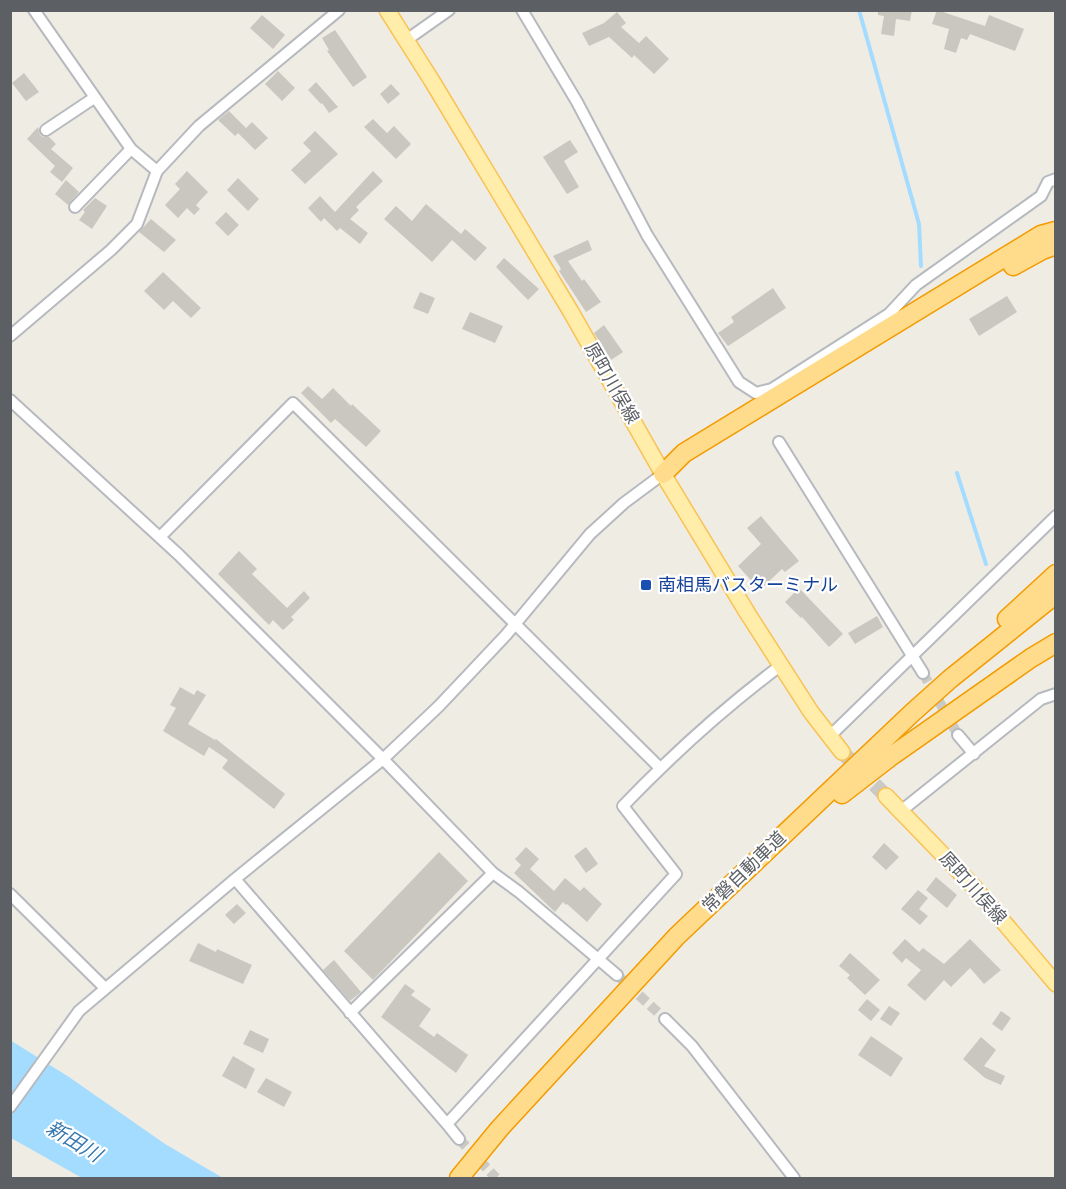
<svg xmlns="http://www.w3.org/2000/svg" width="1066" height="1189" font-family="Rubik,'Noto Sans JP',sans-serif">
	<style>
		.water { fill: #a4dcff }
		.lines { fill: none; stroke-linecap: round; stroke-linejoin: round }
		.stream { stroke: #a4dcff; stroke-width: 4 }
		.building { fill: #cac7c1 }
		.street-tunnel { stroke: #cac9c4; stroke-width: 10; stroke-dasharray: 10 5; stroke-linecap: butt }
		.primary-tunnel { stroke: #cac9c4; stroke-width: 15; stroke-dasharray: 15 8; stroke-linecap: butt }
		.street-casing { stroke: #b6babf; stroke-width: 14 }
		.primary-casing { stroke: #f9c253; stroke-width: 18 }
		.highway-casing { stroke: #f39b00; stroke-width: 21 }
		.street { stroke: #fff; stroke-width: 10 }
		.primary { stroke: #ffeda9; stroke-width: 15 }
		.highway { stroke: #ffdc8b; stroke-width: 18 }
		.transit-dot { fill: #1a4fb4; stroke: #fff; stroke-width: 2 }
		.labels { text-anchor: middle; stroke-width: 4.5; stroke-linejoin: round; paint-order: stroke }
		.street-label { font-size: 18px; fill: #5c6065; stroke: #fff }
		.transit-label { font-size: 18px; fill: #164399; stroke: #fff; text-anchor: start }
		.water-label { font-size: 20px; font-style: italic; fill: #3878ae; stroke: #fff }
	</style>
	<rect width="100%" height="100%" fill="#efece4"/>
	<path class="water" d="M10,1040L69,1077L165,1144L223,1178H82L11,1138Z"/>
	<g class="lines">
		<path class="stream" d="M859,10L919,224L921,266
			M957,473L986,564"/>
	</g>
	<path class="building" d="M878,10H912L910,21L896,19L894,36L881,34L884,16L878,15Z
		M937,10L985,26L989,15L1024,29L1015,51L970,34L967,40L961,38L956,53L944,49L949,29L932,24Z
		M617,12L626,23L621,27L639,43L646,36L669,59L654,74L634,55L632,58L609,37L589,46L582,33L604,23Z
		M262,15L285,35L273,49L250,28Z
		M335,30L367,77L353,87L327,51L329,50L322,38Z
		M278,71L295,88L282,101L265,84Z
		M24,73L39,92L26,101L12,83Z
		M316,82L338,107L329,113L322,103L321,104L308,90Z
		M391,84L400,94L388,104L380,94Z
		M229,111L246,128L252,122L268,138L255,150L238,133L235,136L218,120Z
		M373,119L387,133L394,126L411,144L396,159L364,127Z
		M38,127L40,135L43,137H49L56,144L51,149L73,168L62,182L50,172L55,166L27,139Z
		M315,131L338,154L305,184L291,170L311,151L303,143Z
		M570,140L578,152L564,161L579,187L567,194L543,157Z
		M187,171L208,192L196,205L200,209L194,215L187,208L178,218L165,205L180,189L175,184Z
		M373,171L383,181L356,207L359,210L350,219L368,233L360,244L340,228L337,231L324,218L321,222L308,208L320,196L335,212Z
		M238,178L259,199L248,211L227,190Z
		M66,180L79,192L68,205L55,194Z
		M95,198L107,206L92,229L79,220L85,212L83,210Z
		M426,204L461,234L465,229L487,248L475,261L452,240L432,262L384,219L396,206L412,221Z
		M226,212L239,225L228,236L215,223Z
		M151,219L176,240L164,252L139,232Z
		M588,240L592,250L568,261L582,281L584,279L601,302L586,312L559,271L561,269L553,256Z
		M504,258L539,289L528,300L496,267Z
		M163,272L201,308L191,318L173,301L164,310L144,291Z
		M773,288L786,308L728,346L718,333L734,322L731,317Z
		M420,292L435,298L428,314L413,308Z
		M1007,296L1017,312L979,336L969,319Z
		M470,312L503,326L495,343L462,329Z
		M604,325L623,352L611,360L594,333Z
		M308,386L322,399L333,388L351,406L352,404L381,431L366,447L335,419L331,423L301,393Z
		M761,516L799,561L785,572L782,569L760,590L738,566L761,544L747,528Z
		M239,551L257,569L252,574L287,608L304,591L310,598L291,617L294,620L283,630L273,620L269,625L218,574Z
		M799,588L843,634L829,647L802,617L801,618L785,602Z
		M877,616L883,627L855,644L848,633Z
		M180,687L194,695L197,690L206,695L188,724L215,740L216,739L285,794L274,809L222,768L228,760L209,747L204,756L163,731L176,708L170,705Z
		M884,843L899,857L886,870L872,857Z
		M526,847L539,859L530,869L554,891L565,878L580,891L584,887L602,904L587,922L567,904L566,905L563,902L555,912L514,873L521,865L515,859Z
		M586,847L598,864L586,873L574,856Z
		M439,852L468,881L373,980L344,951Z
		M936,877L957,895L947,908L926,890Z
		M918,890L928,898L919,909L928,916L920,925L901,909Z
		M237,904L246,913L234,924L225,915Z
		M905,939L919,952L923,948L944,964L970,939L1001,970L984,984L970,968L951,987L944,980L925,1001L907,985L921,970L906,958L902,963L892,953Z
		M198,943L216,952L217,949L252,965L243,984L189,961Z
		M850,953L880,980L865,995L847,978L850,975L839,966Z
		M334,960L361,992L350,1001L323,970Z
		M405,984L415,991L411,995L431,1009L419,1026L434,1037L437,1033L468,1055L456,1073L381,1017Z
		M867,999L880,1010L871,1021L858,1010Z
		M889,1006L900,1013L891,1026L880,1019Z
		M1001,1011L1011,1018L1002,1031L992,1024Z
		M250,1030L269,1039L263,1053L243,1044Z
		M871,1036L903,1058L891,1077L858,1055Z
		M981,1037L996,1050L984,1066L1005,1076L1001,1085L985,1078L963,1059Z
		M233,1056L255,1069L246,1089L222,1076Z
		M266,1078L292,1092L284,1107L257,1092Z"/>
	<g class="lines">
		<path class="street-tunnel" d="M923,673L958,735
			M617,975L665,1019
			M459,1139L496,1178"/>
		<path class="primary-tunnel" d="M842,752L886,796"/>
		<defs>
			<path id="street" d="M34,10L131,149L157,171
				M522,10L577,102L647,235L739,382L756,393L772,389L889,314L916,285L1041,196L1048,182L1056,179
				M405,41L449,10
				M46,130L94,98
				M75,207L131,149
				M10,336L111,250L137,224L157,171L199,126L339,10
				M10,400L179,555L383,759L493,873L519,892L617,975
				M779,442L923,673
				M160,537L293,403L660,768
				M958,735L974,754
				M830,736L1056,516
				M901,811L1041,699L1056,694
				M235,879L447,1124L459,1139
				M10,894L105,988
				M350,1013L493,873
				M665,1019L692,1046L794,1178
				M10,1107L79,1011L235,879L383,759L439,706L506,635L590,534L624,503L663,474
				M447,1124L676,874L623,806C672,755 724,708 780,666"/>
			<path id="primary" d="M387,10L432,81L571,312L663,474L748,614L811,712L842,752
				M886,796L974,887L1056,984"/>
			<path id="highway" d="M1013,266L1042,250L1056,245
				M663,474L684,453L1041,235L1056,231
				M1007,619L1056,574
				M842,794L890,757L1031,658L1056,643
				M459,1178L500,1128L677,936L912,713L950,679L1056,594"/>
		</defs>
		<use href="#street" class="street-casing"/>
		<use href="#primary" class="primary-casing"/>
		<use href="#highway" class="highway-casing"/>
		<use href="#street" class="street"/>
		<use href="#primary" class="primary"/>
		<use href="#highway" class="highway"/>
	</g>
	<rect class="transit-dot" x="640" y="579" width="12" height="12" rx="3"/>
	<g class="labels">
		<g class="street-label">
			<text transform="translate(612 383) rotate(60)" y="6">原町川俣線</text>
			<text transform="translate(744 872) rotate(-44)" y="6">常磐自動車道</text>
			<text transform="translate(973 888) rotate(48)" y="6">原町川俣線</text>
		</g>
		<g class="transit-label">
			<text x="658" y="591">南相馬バスターミナル</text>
		</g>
		<g class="water-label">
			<text transform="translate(74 1141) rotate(31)" y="7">新田川</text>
		</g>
	</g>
	<rect width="1066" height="1189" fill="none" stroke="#5c6065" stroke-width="24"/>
</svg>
